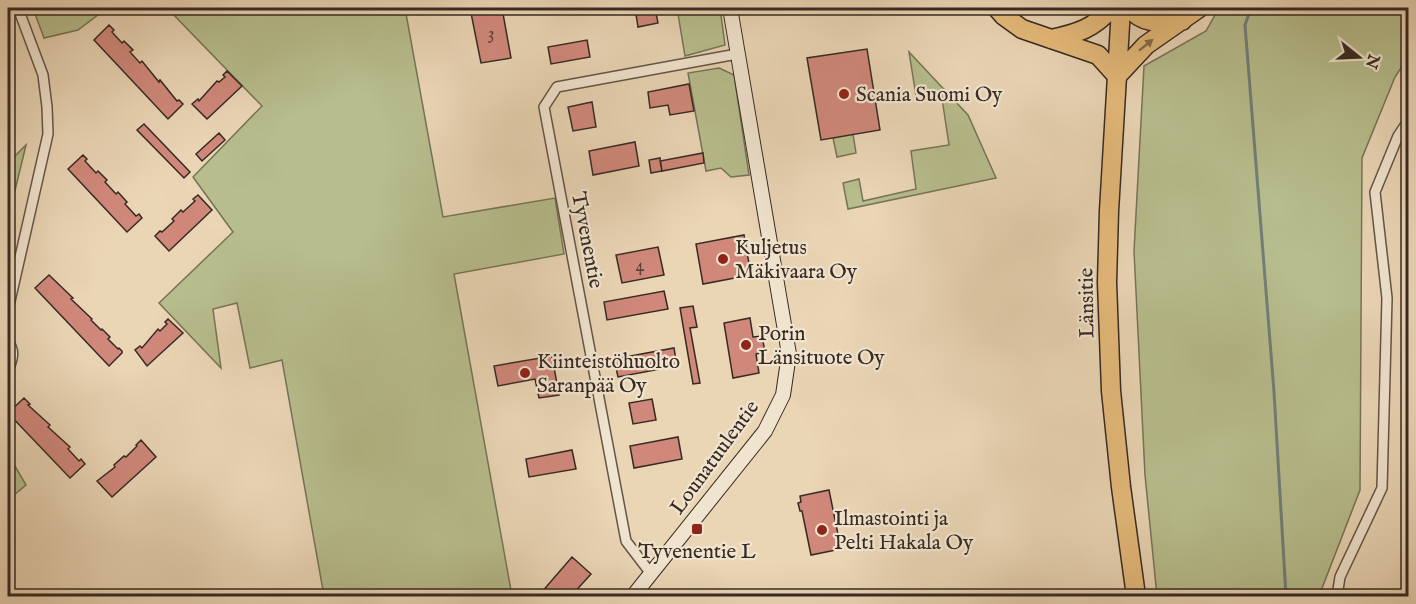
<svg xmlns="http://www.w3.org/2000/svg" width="1416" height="604" font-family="'IM FELL English',serif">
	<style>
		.green { fill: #b7bd8d; stroke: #767458; stroke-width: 1.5 }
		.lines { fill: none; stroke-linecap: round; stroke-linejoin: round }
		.stream { stroke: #717f78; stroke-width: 3 }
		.building { fill: #d0887b; stroke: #362a23; stroke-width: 1.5 }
		.street-casing { stroke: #635548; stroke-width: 12 }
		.secondary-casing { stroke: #362a23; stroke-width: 16 }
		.highway-casing { stroke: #362a23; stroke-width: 21 }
		.street { stroke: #f1e4cf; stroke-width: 9 }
		.secondary { stroke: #f1e4cf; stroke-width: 14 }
		.highway { stroke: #e5ba7a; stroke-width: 18 }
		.oneway { fill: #856b4a }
		.poi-dot { fill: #8f2418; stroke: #f1e4cf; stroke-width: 2 }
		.labels { text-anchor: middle; stroke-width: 4.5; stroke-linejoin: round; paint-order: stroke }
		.number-label { font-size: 18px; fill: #5c4239 }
		.poi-label { font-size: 21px; fill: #362a23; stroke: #f1e4cf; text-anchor: start }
		.street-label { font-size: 21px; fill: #362a23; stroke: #f1e4cf }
	</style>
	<rect width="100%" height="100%" fill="#ead5b5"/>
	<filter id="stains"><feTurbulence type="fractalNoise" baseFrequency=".00333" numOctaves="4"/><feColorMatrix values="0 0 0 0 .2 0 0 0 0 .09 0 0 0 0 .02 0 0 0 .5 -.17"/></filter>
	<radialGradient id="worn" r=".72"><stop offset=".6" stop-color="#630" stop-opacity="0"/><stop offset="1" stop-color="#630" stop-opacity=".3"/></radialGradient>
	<path class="green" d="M33,8H107L78,30L44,38Z
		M167,8H405L443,217L555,198L564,254L454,274L512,596H324L282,360L250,368L237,303L213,309L221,368L159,303L233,232L193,177L262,106Z
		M677,8H720L725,45L685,56Z
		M1219,8H1408V57L1395,77L1362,158L1360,490L1319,596H1157L1145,475L1134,251L1144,66L1206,31Z
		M909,52L968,115L996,178L848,209L843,183L859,179L863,201L916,189L911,151L949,145L941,92L916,96Z
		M719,68L734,75L749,175L731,177L721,168L706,171L688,73Z
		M853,134L856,153L837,157L833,138Z
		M26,145L10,211H8V163Z
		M8,454L26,485L8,500Z"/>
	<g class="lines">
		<path class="stream" d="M1251,8L1245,25L1274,392L1286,596"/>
	</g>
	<path class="building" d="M470,8H502L511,58L481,63Z
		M615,8H655L658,23L638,27L635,8L615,11Z
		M109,25L114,30L112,32L122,43L124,41L133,50L130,52L140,63L142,61L159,82L160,80L177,101L179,100L183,104L168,119L94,40Z
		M587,40L590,57L551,64L548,47Z
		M867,49L880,130L821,140L807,58Z
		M227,71L242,86L207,119L192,104L198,99L199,101L217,81L219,82L225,77L223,75Z
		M689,84L694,111L670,115L668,105L650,108L648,92Z
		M592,102L596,127L573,131L568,107Z
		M144,124L190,172L184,178L137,130Z
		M219,133L225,140L202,161L196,154Z
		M635,142L639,166L593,175L589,151Z
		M703,153L704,163L662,171L660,161Z
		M83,155L87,159L85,161L96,173L98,171L107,180L105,182L116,194L118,192L127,202L125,204L136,216L139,214L142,218L127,232L68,169Z
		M660,158L662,171L651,173L649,160Z
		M198,195L212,210L169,251L155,236L160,231L162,232L174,221L172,219L181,210L183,212L195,201L193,199Z
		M744,235L751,275L703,284L696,244Z
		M658,247L664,275L622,283L616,255Z
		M49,275L73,298L71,299L92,319L91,320L101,330L102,329L110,337L108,339L118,349L119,348L122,351V353L109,366L35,288Z
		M664,291L668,309L607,320L604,302Z
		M693,306L697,327L690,328L700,383L693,384L680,308Z
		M750,318L753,337L762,336L765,352L756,354L759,373L733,378L724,323Z
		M168,319L183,333L147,366L135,350L140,346L142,348L158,329L160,331L167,324L165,322Z
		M674,348L677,366L618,377L614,359Z
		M552,356L559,395L539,398L535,379L498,386L494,366Z
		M24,398L30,404L28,405L50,425L48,427L70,447L68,449L79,461L81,459L85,464L70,478L8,413Z
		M652,399L656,420L633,424L629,403Z
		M678,437L682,459L634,468L630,446Z
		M141,440L156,457L112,497L97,481L115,467L114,465L124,456L126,457L137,446L136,445Z
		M572,450L576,469L529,477L526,459Z
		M829,490L841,549L811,555L802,511H800L798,503L801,502L800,496Z
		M572,557L591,574L571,596H545L541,593Z"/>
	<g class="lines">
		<defs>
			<path id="street" d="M8,310L48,134L47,107L43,75L18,8
				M8,342C16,351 12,361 8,371
				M652,575L626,541L544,107L557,87L737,54
				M1337,596L1340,577L1382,488L1387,298L1375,192L1398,136L1408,121"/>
			<path id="secondary" d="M633,596L765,431L783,395L789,354L730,8"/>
			<path id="highway" d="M997,8L1004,16L1022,29L1098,55L1117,76
				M1121,8L1109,211L1107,282L1111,391L1121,487L1136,596
				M1130,8C1142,25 1163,22 1182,21
				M1051,39C1076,34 1095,28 1111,8
				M1117,76L1146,45L1199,8"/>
		</defs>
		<use href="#street" class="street-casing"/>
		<use href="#secondary" class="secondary-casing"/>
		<use href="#highway" class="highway-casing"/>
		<use href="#street" class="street"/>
		<use href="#secondary" class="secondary"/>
		<use href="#highway" class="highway"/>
	</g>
	<defs><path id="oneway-solid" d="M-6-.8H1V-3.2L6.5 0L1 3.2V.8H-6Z" transform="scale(1.5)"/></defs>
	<use class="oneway" href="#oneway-solid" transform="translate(1146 45) rotate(-39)"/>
	<g class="poi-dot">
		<circle cx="844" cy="94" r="6"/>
		<circle cx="723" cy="259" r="6"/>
		<circle cx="746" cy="345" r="6"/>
		<circle cx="525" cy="373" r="6"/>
		<rect x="691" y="523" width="12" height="12" rx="3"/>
		<circle cx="822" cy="530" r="6"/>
	</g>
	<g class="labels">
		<g class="number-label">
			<text x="491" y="39">3</text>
			<text x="640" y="271">4</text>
		</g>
		<g class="poi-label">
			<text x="856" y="101">Scania Suomi Oy</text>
			<text x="735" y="254">Kuljetus<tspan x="735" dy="24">Mäkivaara Oy</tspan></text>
			<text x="758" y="340">Porin<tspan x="758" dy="24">Länsituote Oy</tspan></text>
			<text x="537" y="368">Kiinteistöhuolto<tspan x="537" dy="24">Saranpää Oy</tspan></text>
			<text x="834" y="525">Ilmastointi ja<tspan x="834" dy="24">Pelti Hakala Oy</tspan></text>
			<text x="697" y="558" text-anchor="middle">Tyvenentie L</text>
		</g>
		<g class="street-label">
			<text transform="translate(588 240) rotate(79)" y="7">Tyvenentie</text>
			<text transform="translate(1086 303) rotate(-91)" y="7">Länsitie</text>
			<text transform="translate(714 457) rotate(-54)" y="7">Lounatuulentie</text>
		</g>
	</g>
	<rect width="1416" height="604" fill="none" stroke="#ead5b5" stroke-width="30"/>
	<rect x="9" y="9" width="1398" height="586" fill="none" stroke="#362a23" stroke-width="3"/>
	<rect x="15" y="15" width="1386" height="574" fill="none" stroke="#362a23" stroke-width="1.5"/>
	<g transform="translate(1359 57) rotate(108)" stroke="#f1e4cf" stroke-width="4.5" paint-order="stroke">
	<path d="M0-4.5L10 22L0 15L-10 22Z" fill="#362a23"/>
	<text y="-9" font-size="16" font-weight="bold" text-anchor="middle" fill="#362a23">N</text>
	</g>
	<rect width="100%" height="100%" filter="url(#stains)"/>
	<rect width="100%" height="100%" fill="url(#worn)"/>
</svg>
